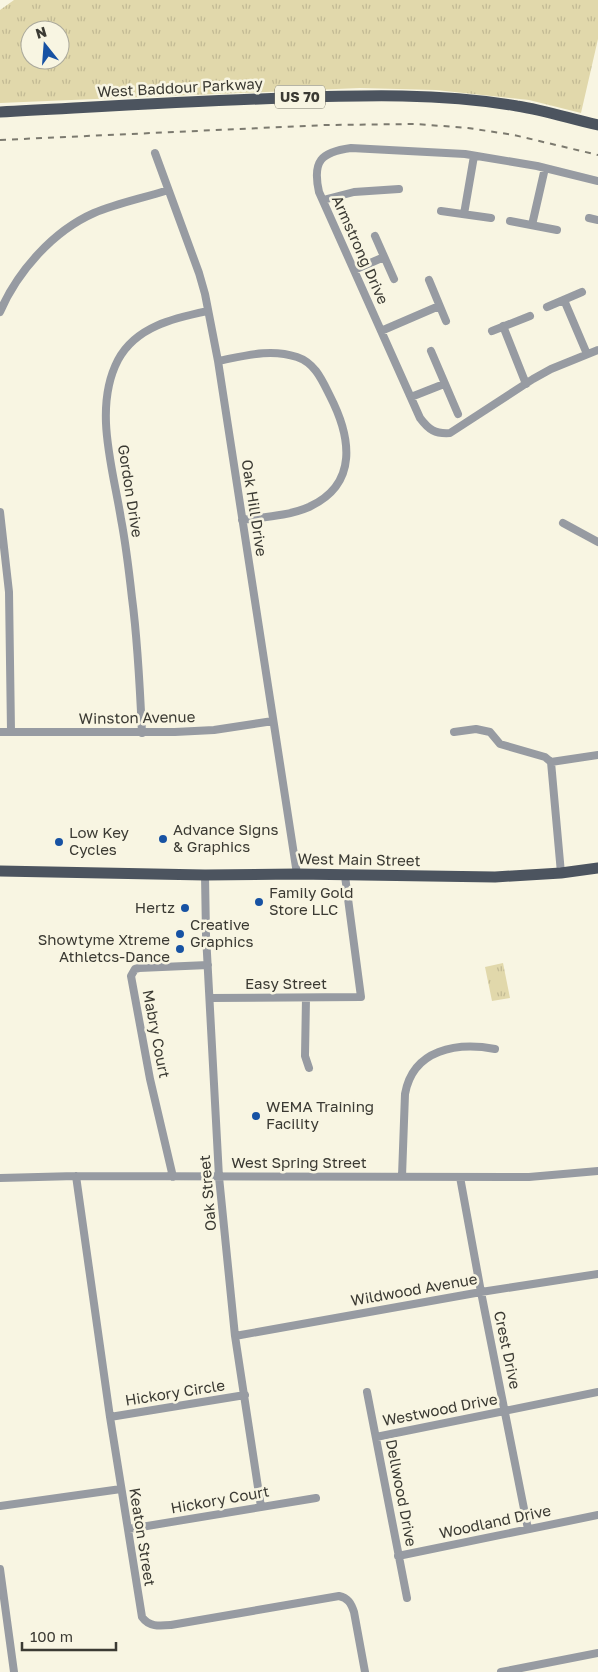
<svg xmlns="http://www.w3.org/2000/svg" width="598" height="1672" font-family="'Golos Text',sans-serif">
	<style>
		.park { fill: url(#park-tufts); fill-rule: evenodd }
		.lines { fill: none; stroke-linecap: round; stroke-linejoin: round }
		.street { stroke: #979ba2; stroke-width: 8 }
		.primary { stroke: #4c545f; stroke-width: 11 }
		.rail { stroke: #7c7a6f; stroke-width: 2; stroke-dasharray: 6 6; stroke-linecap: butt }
		.poi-dot { fill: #1752a3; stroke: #f8f5e2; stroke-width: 2 }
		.labels { text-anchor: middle; stroke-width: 5; stroke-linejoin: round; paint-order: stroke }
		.shield { fill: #f8f5e2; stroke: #747268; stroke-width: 1 }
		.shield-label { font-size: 14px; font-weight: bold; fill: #3b3a33 }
		.street-label { font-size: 15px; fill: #3b3a33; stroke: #f8f5e2 }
		.poi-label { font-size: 15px; fill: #3b3a33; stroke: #f8f5e2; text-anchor: start }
	</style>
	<defs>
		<pattern id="park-tufts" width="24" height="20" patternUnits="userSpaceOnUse" patternTransform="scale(1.25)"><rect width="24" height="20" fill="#e1d8ab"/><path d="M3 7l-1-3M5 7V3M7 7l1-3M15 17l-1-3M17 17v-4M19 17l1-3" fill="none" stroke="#c2ba94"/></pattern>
	</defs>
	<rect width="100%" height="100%" fill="#f8f5e2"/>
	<path class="park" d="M14,0H598V39L581,113L529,100L436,90L360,88L0,103V10ZM30,30H60V60H30Z
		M503,963L510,998L492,1001L485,967Z"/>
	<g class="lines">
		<path class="street" d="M155,153L199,273L205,294L218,361L297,874
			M598,181L537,166L465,154L351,148C321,152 312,161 319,192L420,418C429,430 435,434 450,433L533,379L551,369L598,350
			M323,200L354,192L399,189
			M441,211L491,218
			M464,214L474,156
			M589,218L598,220
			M510,221L557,230
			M532,225L545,168
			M375,236L394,279
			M354,270L384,257
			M429,280L446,321
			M564,300L587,354
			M547,307L582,292
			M0,312C17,272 53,231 94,213C118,203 144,198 168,190
			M503,326L526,384
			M381,331L439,306
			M492,331L530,316
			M431,351L458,414
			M218,361C244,356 270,348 297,357C315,363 322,380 330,396C351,437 359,484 309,507C288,516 264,517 242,520
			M411,397L444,384
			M0,512L9,592L11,731
			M563,523L598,542
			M0,732H175L214,730L273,721
			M454,732L476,729L490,732L500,744L545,757L551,762L598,755
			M142,733C140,688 138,643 132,598C129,571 126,545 121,519C113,468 93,408 118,360C136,326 175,318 208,311
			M551,762L561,873
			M205,875L206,935L219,1177L235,1336L261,1507
			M210,998L361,997L345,876
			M306,998L305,1056L309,1068
			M76,1176L110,1417L142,1617C149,1627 159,1626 171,1625L339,1596C348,1598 351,1603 354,1612L365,1672
			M402,1176L405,1094C413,1049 457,1042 495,1049
			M173,1177L150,1079L131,976L135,969L139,968L208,965
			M460,1177L481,1292L528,1529
			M0,1178L76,1176L529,1177L598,1171
			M235,1336L481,1292L598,1274
			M367,1392L407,1598
			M110,1417L245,1395
			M376,1437L598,1392
			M0,1506L121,1489
			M129,1529L316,1498
			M398,1556L598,1515
			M0,1569L14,1672
			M501,1672L598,1653"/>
		<path class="primary" d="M0,112C96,107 191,101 287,98C364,95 441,93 517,106C544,110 571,119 598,125
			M0,871L205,875L297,874L495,877L561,873L598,868"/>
		<path class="rail" d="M0,140L326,125L416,124L468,128L514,135L598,155"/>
	</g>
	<g class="poi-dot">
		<circle cx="163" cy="839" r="5"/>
		<circle cx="59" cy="842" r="5"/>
		<circle cx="259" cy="902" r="5"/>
		<circle cx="185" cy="908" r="5"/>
		<circle cx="180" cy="934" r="5"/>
		<circle cx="180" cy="949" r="5"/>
		<circle cx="256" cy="1116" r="5"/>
	</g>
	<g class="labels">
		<rect class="shield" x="275" y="85.5" width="50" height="23" rx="4"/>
		<g class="shield-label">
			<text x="300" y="102">US 70</text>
		</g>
		<g class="street-label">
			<text transform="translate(180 88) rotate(-3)" y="5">West Baddour Parkway</text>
			<text transform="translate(360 250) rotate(66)" y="5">Armstrong Drive</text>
			<text transform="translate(130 491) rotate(81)" y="5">Gordon Drive</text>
			<text transform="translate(254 508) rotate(81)" y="5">Oak Hill Drive</text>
			<text transform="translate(137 718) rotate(-1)" y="5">Winston Avenue</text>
			<text transform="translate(359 860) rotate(1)" y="5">West Main Street</text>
			<text x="286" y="989">Easy Street</text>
			<text transform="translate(156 1034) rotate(79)" y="5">Mabry Court</text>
			<text x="299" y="1168">West Spring Street</text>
			<text transform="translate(208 1193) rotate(-95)" y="5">Oak Street</text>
			<text transform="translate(414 1290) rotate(-10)" y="5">Wildwood Avenue</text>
			<text transform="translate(507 1350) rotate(78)" y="5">Crest Drive</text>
			<text transform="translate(175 1393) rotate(-9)" y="5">Hickory Circle</text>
			<text transform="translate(440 1410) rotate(-11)" y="5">Westwood Drive</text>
			<text transform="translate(401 1493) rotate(79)" y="5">Dellwood Drive</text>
			<text transform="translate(220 1500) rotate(-10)" y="5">Hickory Court</text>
			<text transform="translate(495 1522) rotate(-12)" y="5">Woodland Drive</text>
			<text transform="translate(142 1537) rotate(81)" y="5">Keaton Street</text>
		</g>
		<g class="poi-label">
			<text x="173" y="835">Advance Signs<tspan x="173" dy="17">&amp; Graphics</tspan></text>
			<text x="69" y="838">Low Key<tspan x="69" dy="17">Cycles</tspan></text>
			<text x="269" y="898">Family Gold<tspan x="269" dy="17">Store LLC</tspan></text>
			<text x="175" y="913" text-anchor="end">Hertz</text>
			<text x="190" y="930">Creative<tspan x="190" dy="17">Graphics</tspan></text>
			<text x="170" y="945" text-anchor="end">Showtyme Xtreme<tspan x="170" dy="17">Athletcs-Dance</tspan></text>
			<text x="266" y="1112">WEMA Training<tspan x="266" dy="17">Facility</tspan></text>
		</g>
	</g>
	<g transform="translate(45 45) rotate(343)"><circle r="24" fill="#f8f5e2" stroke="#acaa9c"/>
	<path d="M0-4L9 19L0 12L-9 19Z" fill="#1752a3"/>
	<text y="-8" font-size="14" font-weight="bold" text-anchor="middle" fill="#3b3a33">N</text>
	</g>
	<path d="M22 1642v8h94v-8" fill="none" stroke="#3b3a33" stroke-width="2.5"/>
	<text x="30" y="1642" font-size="15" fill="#3b3a33" stroke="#f8f5e2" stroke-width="4" paint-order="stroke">100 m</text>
</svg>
